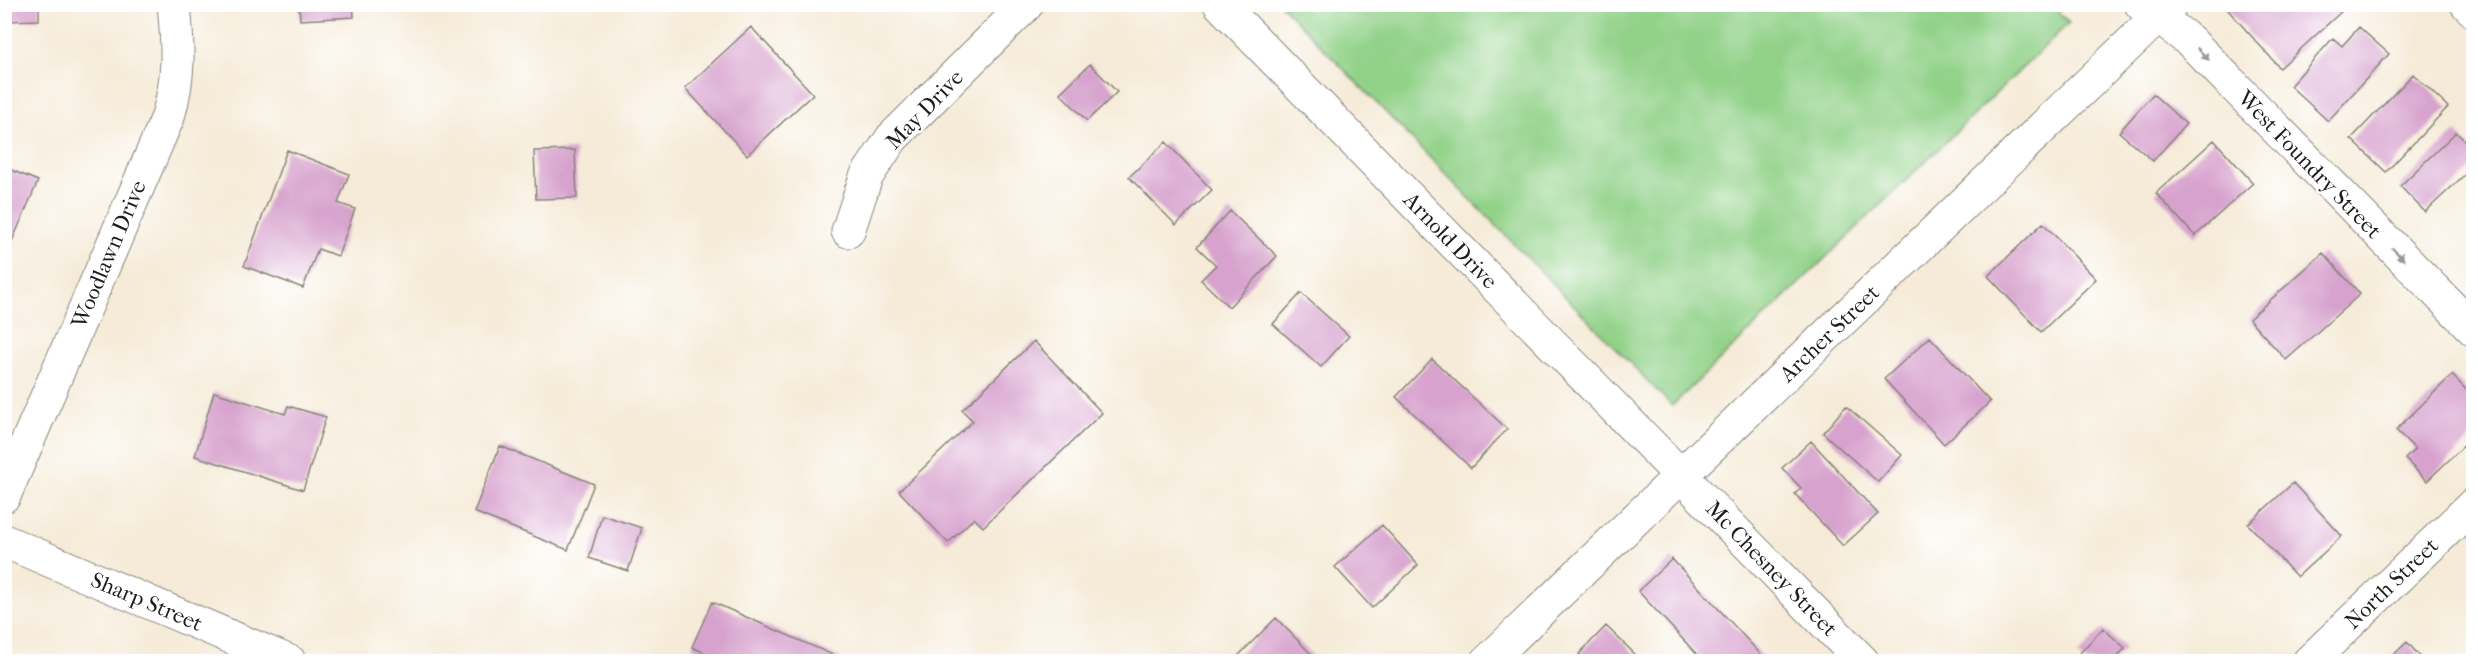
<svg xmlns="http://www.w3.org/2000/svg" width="2478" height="666" font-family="'IM FELL French Canon',serif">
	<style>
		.green { fill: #91d188; stroke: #567652; stroke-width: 1.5 }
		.building { fill: #d7a2ce }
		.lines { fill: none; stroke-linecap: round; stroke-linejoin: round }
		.minor-casing { stroke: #88847a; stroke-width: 35 }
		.minor { stroke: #fff; stroke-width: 33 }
		.oneway { fill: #999 }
		.labels { text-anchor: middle; stroke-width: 5; stroke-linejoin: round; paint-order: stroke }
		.street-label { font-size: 22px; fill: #1c1c1c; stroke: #fff }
	</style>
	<rect width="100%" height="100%" fill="#fff"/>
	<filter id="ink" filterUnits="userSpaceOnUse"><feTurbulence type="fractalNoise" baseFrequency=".0167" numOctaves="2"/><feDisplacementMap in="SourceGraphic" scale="12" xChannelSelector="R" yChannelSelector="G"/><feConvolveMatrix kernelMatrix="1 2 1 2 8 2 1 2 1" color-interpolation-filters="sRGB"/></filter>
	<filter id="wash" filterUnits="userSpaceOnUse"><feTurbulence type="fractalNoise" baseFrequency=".008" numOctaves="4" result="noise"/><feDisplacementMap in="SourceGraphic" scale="24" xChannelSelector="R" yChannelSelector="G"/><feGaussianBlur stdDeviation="1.35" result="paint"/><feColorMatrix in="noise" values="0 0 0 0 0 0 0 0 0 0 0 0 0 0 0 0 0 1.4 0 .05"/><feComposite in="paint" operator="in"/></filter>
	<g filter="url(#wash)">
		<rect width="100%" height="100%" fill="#f5ebd8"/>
		<path class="green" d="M2051,4L2069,23L1672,406L1281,5Z"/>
		<g id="blocks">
			<path class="building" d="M4,4H39V20L4,21Z
				M299,4H353L354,17L300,20Z
				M2234,4H2337L2342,11L2280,68L2228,10Z
				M751,27L813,94L747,155L685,88Z
				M2359,27L2389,54L2328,121L2290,86L2333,38L2342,46Z
				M1090,64L1117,92L1087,121L1060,93Z
				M2413,74L2448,107L2386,172L2351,139Z
				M2153,94L2186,124L2153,161L2119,132Z
				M2456,132L2474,150V166L2425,212L2400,186Z
				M2214,140L2253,183L2195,236L2156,193Z
				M1166,142L1212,190L1176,225L1129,177Z
				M287,150L349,174L338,203L355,209L338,256L318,249L303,288L244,266Z
				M575,150L577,198L536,199L534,151Z
				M4,167L38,181L7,253L4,252Z
				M1230,211L1277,256L1229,307L1201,280L1216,265L1197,247Z
				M2043,223L2096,279L2041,332L1988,276Z
				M2323,253L2360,294L2286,360L2249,319Z
				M1301,293L1349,336L1321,367L1273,324Z
				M1930,337L1990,402L1944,444L1884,379Z
				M1034,341L1102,413L983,527L974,518L948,543L899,491L973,421L962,410Z
				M1432,359L1507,429L1471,468L1396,397Z
				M2452,375L2474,398V436L2427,481L2405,459L2415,449L2396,430Z
				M214,392L285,414L288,406L326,417L303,490L195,456Z
				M1846,406L1902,455L1878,482L1823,433Z
				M1811,441L1878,514L1843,546L1795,494L1801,488L1782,468Z
				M500,446L594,484L568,550L474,512Z
				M2293,483L2342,536L2297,577L2248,524Z
				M602,515L642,528L628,571L589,558Z
				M1382,525L1418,565L1372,608L1335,567Z
				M1672,559L1768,662H1704L1638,591Z
				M712,602L840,658L838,662H725L692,647Z
				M1276,618L1313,656L1307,662H1232Z
				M1606,626L1643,662H1587L1579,654Z
				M2103,628L2125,648L2113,662H2086L2078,655Z
				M2407,642L2425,662H2386Z"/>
		</g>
	</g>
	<g filter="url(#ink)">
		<use href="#blocks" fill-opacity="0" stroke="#88847a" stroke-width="1.5"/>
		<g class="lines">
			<defs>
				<path id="minor" d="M1220,4L1863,662
					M2141,4L2190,41L2474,330
					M2467,4L2474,11
					M848,231L866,177L892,138L1027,4
					M4,496L168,117C180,74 178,48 174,4
					M4,541L290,662
					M1487,662L2171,4
					M2309,662L2474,504"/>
			</defs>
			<use href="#minor" class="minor-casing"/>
			<use href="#minor" class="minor"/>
		</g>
		<defs><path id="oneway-solid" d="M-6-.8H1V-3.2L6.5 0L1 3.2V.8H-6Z" transform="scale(1.5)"/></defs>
		<g class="oneway">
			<use href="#oneway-solid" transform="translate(2203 54) rotate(46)"/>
			<use href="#oneway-solid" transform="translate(2398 254) rotate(46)"/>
		</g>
	</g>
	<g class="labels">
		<g class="street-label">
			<text transform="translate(924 109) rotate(-46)" y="8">May Drive</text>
			<text transform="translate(2310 164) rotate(46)" y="8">West Foundry Street</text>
			<text transform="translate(1451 240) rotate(46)" y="8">Arnold Drive</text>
			<text transform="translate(108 254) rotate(-67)" y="8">Woodlawn Drive</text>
			<text transform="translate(1829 333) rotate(-44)" y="8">Archer Street</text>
			<text transform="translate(1772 568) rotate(46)" y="8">Mc Chesney Street</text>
			<text transform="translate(2391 583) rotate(-44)" y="8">North Street</text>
			<text transform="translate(147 601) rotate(23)" y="8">Sharp Street</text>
		</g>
	</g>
	<rect width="2478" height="666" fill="none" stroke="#fff" stroke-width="24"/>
</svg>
